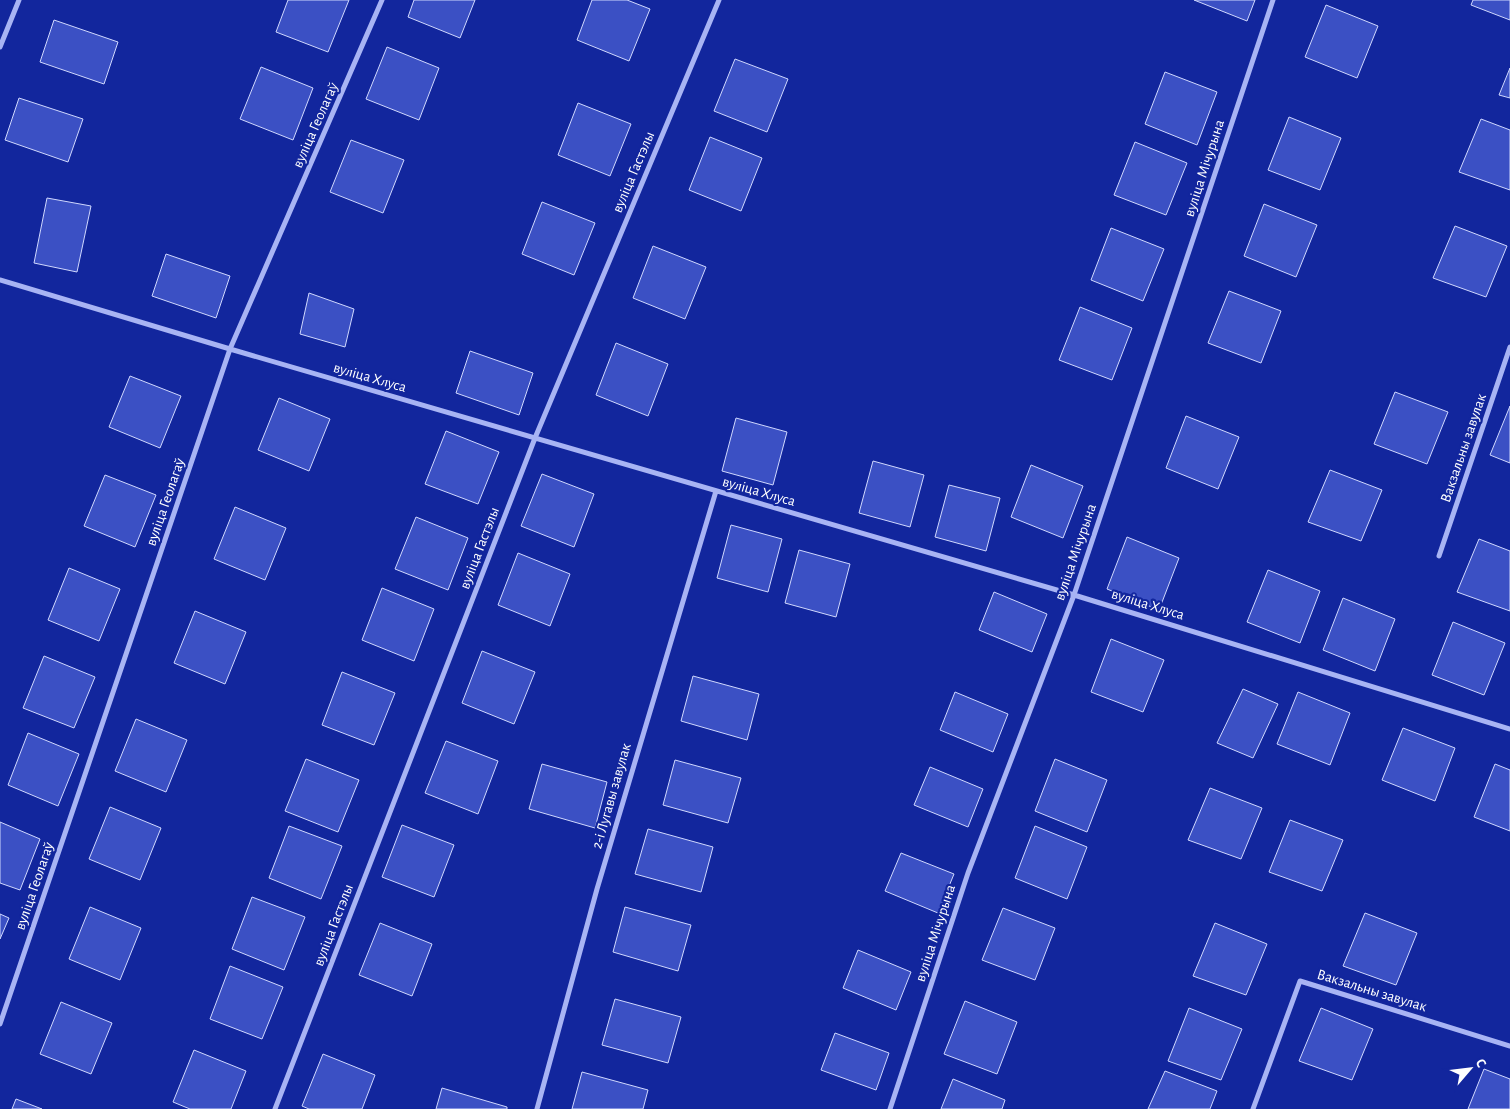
<svg xmlns="http://www.w3.org/2000/svg" width="1510" height="1109" font-family="'Alegreya Sans',sans-serif">
	<style>
		.building { fill: #3b50c4; stroke: #d0d8fe }
		.lines { fill: none; stroke-linecap: round; stroke-linejoin: round }
		.street { stroke: #a8b4f4; stroke-width: 5 }
		.labels { text-anchor: middle; stroke-width: 4.5; stroke-linejoin: round; paint-order: stroke }
		.street-label { font-size: 15px; fill: #fff; stroke: #12269d }
	</style>
	<rect width="100%" height="100%" fill="#12269d"/>
	<path class="building" d="M288,0H349L328,52L276,32Z
		M414,0H475L460,38L408,17Z
		M592,0H627L650,9L629,61L577,40Z
		M1194,0H1255L1247,21Z
		M1473,0H1510V20L1471,5Z
		M1326,5L1378,26L1357,78L1305,57Z
		M54,20L118,42L104,84L40,62Z
		M387,47L439,68L419,120L366,99Z
		M735,59L788,79L767,132L714,111Z
		M261,67L313,88L293,140L240,119Z
		M1510,68V98L1499,95Z
		M1165,72L1217,92L1197,145L1145,124Z
		M19,98L83,119L68,162L5,140Z
		M578,103L631,124L610,176L558,155Z
		M1289,117L1341,138L1320,190L1268,170Z
		M1481,119L1510,130V190L1459,172Z
		M710,137L762,158L741,211L689,190Z
		M351,140L404,160L383,213L330,192Z
		M1135,142L1187,163L1166,215L1114,195Z
		M47,198L91,206L77,272L34,263Z
		M542,202L595,223L574,275L522,254Z
		M1264,204L1317,225L1296,277L1244,256Z
		M1455,226L1507,246L1486,297L1433,278Z
		M1111,228L1164,249L1143,301L1091,280Z
		M653,246L706,267L685,319L633,298Z
		M166,254L230,276L216,318L152,296Z
		M1229,291L1281,311L1261,363L1208,343Z
		M309,293L354,309L345,347L300,334Z
		M1080,307L1132,328L1112,380L1059,360Z
		M616,343L668,364L648,416L596,395Z
		M470,351L533,373L519,415L456,393Z
		M130,376L181,396L160,448L109,427Z
		M1395,392L1448,412L1427,464L1374,444Z
		M279,398L330,419L309,471L258,450Z
		M1510,406V463L1490,455Z
		M1186,416L1239,437L1218,489L1166,468Z
		M736,418L787,432L773,485L722,471Z
		M446,431L499,452L478,504L425,484Z
		M873,461L924,475L910,527L859,513Z
		M1031,465L1083,486L1063,538L1011,517Z
		M1330,470L1382,490L1361,541L1308,522Z
		M542,474L594,494L574,547L521,526Z
		M105,475L156,495L135,547L84,526Z
		M949,485L1000,498L986,551L935,537Z
		M235,507L286,528L265,580L214,559Z
		M416,517L468,538L448,590L395,569Z
		M731,525L782,539L768,592L717,578Z
		M1127,537L1179,558L1159,610L1107,589Z
		M1479,539L1510,551V611L1457,592Z
		M799,550L850,564L836,617L785,603Z
		M518,553L570,574L550,626L498,605Z
		M69,568L120,589L99,641L48,620Z
		M1268,570L1320,591L1300,643L1247,622Z
		M382,588L434,609L414,661L362,640Z
		M994,592L1047,614L1032,652L979,630Z
		M1343,598L1395,619L1375,671L1323,650Z
		M195,611L246,632L225,684L174,663Z
		M1453,622L1505,643L1484,695L1432,675Z
		M1111,639L1164,660L1143,712L1091,692Z
		M482,651L535,672L514,724L462,703Z
		M44,656L95,677L74,728L23,708Z
		M342,672L395,693L374,745L322,725Z
		M693,676L759,694L747,740L681,721Z
		M1243,689L1278,704L1253,758L1217,743Z
		M955,692L1008,714L993,752L940,730Z
		M1298,692L1350,713L1330,765L1277,744Z
		M136,719L187,740L166,792L115,771Z
		M1403,728L1455,748L1435,801L1382,780Z
		M28,733L79,754L58,806L8,785Z
		M446,741L498,761L478,814L425,793Z
		M306,759L359,780L338,832L285,811Z
		M1055,759L1107,780L1087,832L1035,811Z
		M675,760L741,778L728,823L663,805Z
		M542,764L607,782L595,828L529,809Z
		M1495,764L1510,770V831L1474,817Z
		M930,767L983,789L968,827L914,805Z
		M1210,788L1262,808L1241,859L1188,840Z
		M110,807L161,828L140,880L89,859Z
		M1290,820L1343,840L1322,891L1269,872Z
		M0,822L40,839L20,890L0,883Z
		M402,825L454,845L434,897L382,877Z
		M289,826L342,846L321,899L269,878Z
		M1035,826L1087,847L1067,899L1015,878Z
		M648,829L713,847L701,892L635,874Z
		M901,853L954,874L938,913L885,891Z
		M252,897L305,917L284,970L232,949Z
		M90,907L141,928L120,980L69,959Z
		M625,907L691,925L678,971L613,952Z
		M1003,908L1055,928L1035,980L982,960Z
		M1365,913L1417,933L1396,985L1343,966Z
		M0,914L9,918L0,939Z
		M380,923L432,944L412,996L359,975Z
		M1215,923L1267,944L1246,995L1193,976Z
		M858,950L911,972L896,1010L843,988Z
		M230,966L283,987L262,1039L210,1019Z
		M615,999L681,1017L668,1063L602,1045Z
		M965,1001L1017,1022L997,1074L944,1054Z
		M61,1002L112,1023L91,1074L40,1054Z
		M1189,1008L1242,1029L1221,1080L1168,1061Z
		M1321,1008L1373,1029L1352,1080L1299,1061Z
		M835,1033L889,1053L876,1090L821,1070Z
		M194,1050L246,1071L231,1109H190L173,1102Z
		M323,1054L375,1075L362,1109H309L302,1106Z
		M1484,1069L1510,1079V1109H1468Z
		M1165,1071L1217,1091L1210,1109H1148Z
		M582,1072L648,1090L643,1109H572Z
		M953,1079L1005,1100L1002,1109H941Z
		M442,1088L507,1107V1109H436Z
		M16,1099L42,1109H12Z"/>
	<g class="lines">
		<path class="street" d="M0,47L19,0
			M0,280L230,349L1074,595L1510,729
			M1439,556L1510,347
			M0,1024L230,349L382,0
			M275,1109L535,438L719,0
			M537,1109L597,889L716,491
			M890,1109L968,873L1074,595L1273,0
			M1253,1109L1300,981L1510,1046"/>
	</g>
	<g class="labels">
		<g class="street-label">
			<text transform="translate(315 125) rotate(-66)" y="5">вуліца Геолагаў</text>
			<text transform="translate(1204 168) rotate(-72)" y="5">вуліца Мічурына</text>
			<text transform="translate(633 172) rotate(-67)" y="5">вуліца Гастэлы</text>
			<text transform="translate(370 377) rotate(16)" y="5">вуліца Хлуса</text>
			<text transform="translate(1463 448) rotate(-71)" y="5">Вакзальны завулак</text>
			<text transform="translate(759 491) rotate(16)" y="5">вуліца Хлуса</text>
			<text transform="translate(165 502) rotate(-71)" y="5">вуліца Геолагаў</text>
			<text transform="translate(479 548) rotate(-69)" y="5">вуліца Гастэлы</text>
			<text transform="translate(1075 552) rotate(-71)" y="5">вуліца Мічурына</text>
			<text transform="translate(1148 604) rotate(17)" y="5">вуліца Хлуса</text>
			<text transform="translate(611 796) rotate(-74)" y="5">2-і Лугавы завулак</text>
			<text transform="translate(34 886) rotate(-71)" y="5">вуліца Геолагаў</text>
			<text transform="translate(333 925) rotate(-69)" y="5">вуліца Гастэлы</text>
			<text transform="translate(935 933) rotate(-72)" y="5">вуліца Мічурына</text>
			<text transform="translate(1372 990) rotate(17)" y="5">Вакзальны завулак</text>
		</g>
	</g>
	<g transform="translate(1470 1069) rotate(62)" stroke="#12269d" stroke-width="4" paint-order="stroke">
	<path d="M0-4L9 19L0 12L-9 19Z" fill="#ffffff"/>
	<text y="-8" font-size="14" font-weight="bold" text-anchor="middle" fill="#ffffff">С</text>
	</g>
</svg>
